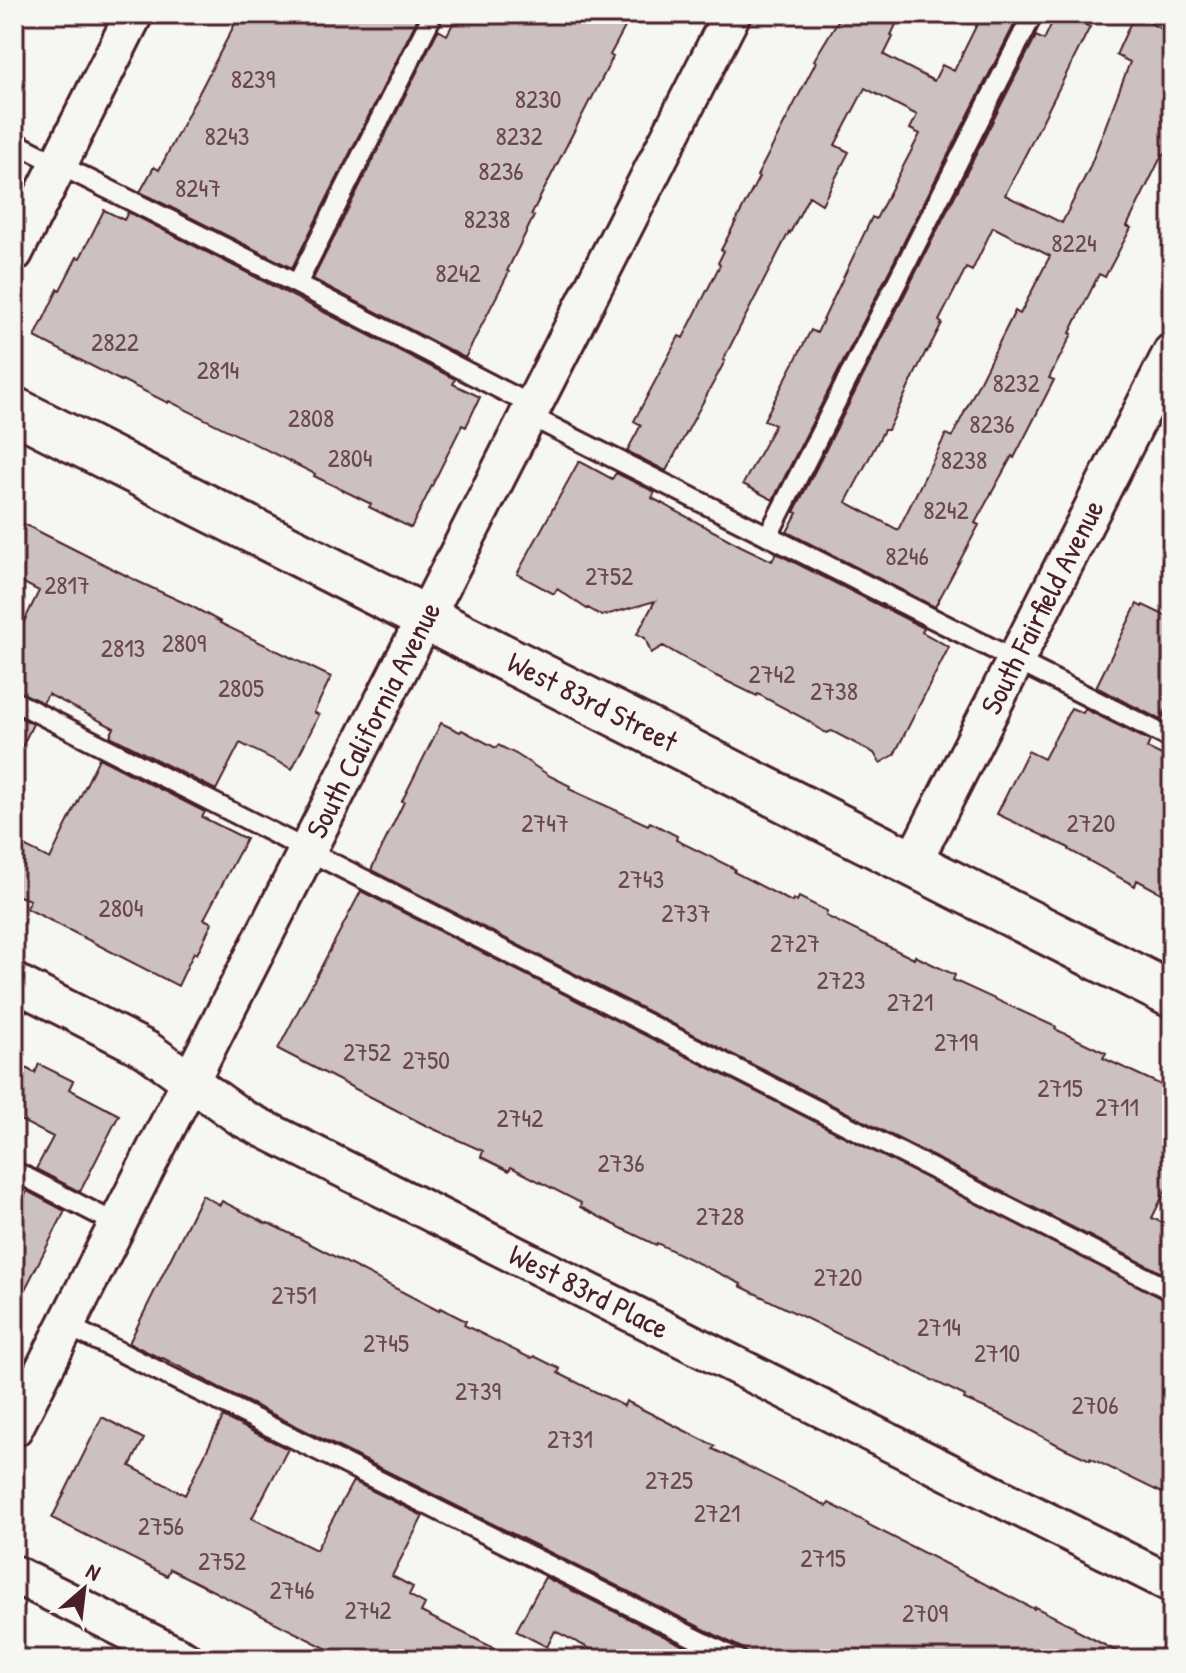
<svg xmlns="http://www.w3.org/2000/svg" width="1186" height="1673" font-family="'Patrick Hand',sans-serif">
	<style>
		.building { fill: #ccc1c0; stroke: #4a1f2b; stroke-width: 2; fill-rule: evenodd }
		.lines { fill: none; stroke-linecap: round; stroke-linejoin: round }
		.lane-casing { stroke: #4a1f2b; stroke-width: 24 }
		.street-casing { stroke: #4a1f2b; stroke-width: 42 }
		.secondary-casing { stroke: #4a1f2b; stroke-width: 50 }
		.lane { stroke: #f6f6f2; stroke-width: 18 }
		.street { stroke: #f6f6f2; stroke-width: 36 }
		.secondary { stroke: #f6f6f2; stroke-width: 44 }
		.labels { text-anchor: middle; stroke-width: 7; stroke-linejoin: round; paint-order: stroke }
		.number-label { font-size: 26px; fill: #6a4850 }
		.street-label { font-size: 30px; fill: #4a1f2b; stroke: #f6f6f2 }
	</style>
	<rect width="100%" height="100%" fill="#f6f6f2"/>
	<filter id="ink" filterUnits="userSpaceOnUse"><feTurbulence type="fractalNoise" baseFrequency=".0125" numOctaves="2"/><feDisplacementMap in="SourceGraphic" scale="16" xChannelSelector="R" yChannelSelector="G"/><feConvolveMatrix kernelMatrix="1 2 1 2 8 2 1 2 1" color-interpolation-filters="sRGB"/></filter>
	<g filter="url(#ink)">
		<path class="building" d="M240,14H406L417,20L292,268L140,192L154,167L159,170Z
			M458,14H632L610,55L613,57L591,100H590L531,215L534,216L507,271L509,272L465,358L313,279L438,30L447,35Z
			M842,14H901L891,35L893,37L884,55L934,81L942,65L954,71L982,14H993L1014,25L773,500L743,484L775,425L764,420L811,330L817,333L872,217L876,219L920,134L910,129L917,115L865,88L835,145L849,152L822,204L809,196L790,233L789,232L723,360L725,361L666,471L627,451L641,425L634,421L679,336L683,338L720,265L718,263L724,251L721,250L759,177L757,176L816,62L814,60Z
			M1056,14H1064L1090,27L1005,195L1062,223L1089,169L1130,62L1116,55L1134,15L1172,34V158L1164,154L1162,155L1127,226L1131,228L1105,277L1099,274L1070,333L1072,334L1049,378L1054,380L1014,458L1012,456L975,523L979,525L935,607L787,532L797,513L794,512L1036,36L1044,40ZM993,227L1050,256L1020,314L1015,311L952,437L946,434L898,530L846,502L884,430H888L926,351L927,352L942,323L939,321L966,268L972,271Z
			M104,210L124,220L128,212L455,379L453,384L480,397L466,427L462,425L411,528L369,507L371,504L314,476L315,474L169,401L168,403L122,380L121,381L35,337L58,289L60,290L77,257L80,258Z
			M579,461L612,479L616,473L655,492L652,498L741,546L772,561L776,553L924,628L922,632L949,647L894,755L880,763L874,753L832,731L826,733L805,719L758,694L757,696L716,676L663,646L651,653L645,638L637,634L655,601L602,616L588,608L587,609L557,589L554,594L517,574Z
			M14,519L139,582L191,606L221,622L220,623L331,677L314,712L319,715L292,769L240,743L216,790L110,736L114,728L48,694L43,703L14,689V642L39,591L14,578Z
			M1137,604L1142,607L1143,605L1172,619V698L1161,720L1096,687Z
			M1071,708L1083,713L1085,709L1150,741L1147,748L1172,760V899L1137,880L1135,886L1069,850V848L997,814L1028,751L1044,759Z
			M14,714L33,724L14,763Z
			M441,723L460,732L462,730L496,748L498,745L516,754L550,776L570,786L569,789L648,825L650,822L677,836L676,840L735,869L734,872L792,902L793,899L797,901L799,897L827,911L826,916L914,959L915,956L955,975L953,980L1056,1027L1055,1029L1106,1053L1103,1058L1172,1090V1177L1152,1218L1172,1227V1278L371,870L404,802L402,801Z
			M99,758L205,812L202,817L246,839L204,919L212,923L197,954L194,952L178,986L26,908L30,900L14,894V841L50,859Z
			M361,891L1172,1303V1498L1090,1458V1460L1064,1448L999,1414L964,1399L965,1396L740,1286L741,1284L657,1243L656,1245L623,1229L580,1207L581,1203L511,1167L509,1171L481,1157L483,1151L427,1126L278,1049Z
			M14,1062L35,1073L39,1064L73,1081L69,1089L119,1115L80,1192L36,1169L53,1137L14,1117Z
			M27,1191L65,1211L14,1311V1217Z
			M202,1195L220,1205L222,1201L267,1224L268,1223L299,1238L439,1311L440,1308L466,1321L464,1325L528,1357L532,1358L534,1356L560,1369L558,1373L624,1406L626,1401L715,1446L713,1449L827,1506L829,1503L868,1523L867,1524L1034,1609L1035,1607L1075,1627L1074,1629L1131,1659H749L747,1653L742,1648L228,1392L163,1358L162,1359L129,1343Z
			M102,1417L144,1439L130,1466L185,1495L223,1417L288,1449L252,1518L316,1550L353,1481L423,1516L392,1576L413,1587L409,1595L425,1604L421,1612L516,1659H347L170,1569L167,1576L52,1518Z
			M545,1577L710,1659H610L555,1631L547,1647L516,1631Z"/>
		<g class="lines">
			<defs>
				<path id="lane" d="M14,142L297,284L533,406
					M297,284L433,14
					M528,415L1172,739
					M768,536L1033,14
					M14,701L1172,1291
					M14,1171L117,1224
					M66,1325L737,1659"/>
				<g id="street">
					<path d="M14,253L134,14"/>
					<path id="s1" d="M912,864L1172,352"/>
					<path id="s2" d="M14,982L147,1050L242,1118L1172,1584"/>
					<path id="s3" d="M14,1428L732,14"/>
					<path d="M14,1574L184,1659"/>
				</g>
				<g id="secondary">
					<path id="s4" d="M14,410L1172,995"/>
				</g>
			</defs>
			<use href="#lane" class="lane-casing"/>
			<use href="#street" class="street-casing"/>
			<use href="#secondary" class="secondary-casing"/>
			<use href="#lane" class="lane"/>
			<use href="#street" class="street"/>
			<use href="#secondary" class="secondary"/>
		</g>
	</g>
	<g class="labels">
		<g class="number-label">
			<text x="253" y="88">8239</text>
			<text x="538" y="108">8230</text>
			<text x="227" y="145">8243</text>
			<text x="519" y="145">8232</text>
			<text x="501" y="180">8236</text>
			<text x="198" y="197">8247</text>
			<text x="487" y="228">8238</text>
			<text x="1074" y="252">8224</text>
			<text x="458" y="282">8242</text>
			<text x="115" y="351">2822</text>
			<text x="218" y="379">2814</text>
			<text x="1016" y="392">8232</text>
			<text x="311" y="427">2808</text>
			<text x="992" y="433">8236</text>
			<text x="350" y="467">2804</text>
			<text x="964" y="469">8238</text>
			<text x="946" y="519">8242</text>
			<text x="907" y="565">8246</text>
			<text x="609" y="585">2752</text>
			<text x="67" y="594">2817</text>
			<text x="184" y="652">2809</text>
			<text x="123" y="657">2813</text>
			<text x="772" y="683">2742</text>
			<text x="241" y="697">2805</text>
			<text x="834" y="700">2738</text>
			<text x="545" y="832">2747</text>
			<text x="1091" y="832">2720</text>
			<text x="641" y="888">2743</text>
			<text x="121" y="917">2804</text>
			<text x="686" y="922">2737</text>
			<text x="795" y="952">2727</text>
			<text x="841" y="989">2723</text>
			<text x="910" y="1011">2721</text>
			<text x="956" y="1051">2719</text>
			<text x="367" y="1061">2752</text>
			<text x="426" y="1069">2750</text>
			<text x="1060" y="1097">2715</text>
			<text x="1117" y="1116">2711</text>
			<text x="520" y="1127">2742</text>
			<text x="621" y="1172">2736</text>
			<text x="720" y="1225">2728</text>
			<text x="838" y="1286">2720</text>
			<text x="294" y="1304">2751</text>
			<text x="939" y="1336">2714</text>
			<text x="386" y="1352">2745</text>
			<text x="997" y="1362">2710</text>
			<text x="478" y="1400">2739</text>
			<text x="1095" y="1414">2706</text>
			<text x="570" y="1448">2731</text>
			<text x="669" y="1489">2725</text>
			<text x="717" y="1522">2721</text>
			<text x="161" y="1535">2756</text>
			<text x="823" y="1567">2715</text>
			<text x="222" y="1570">2752</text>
			<text x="292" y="1599">2746</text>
			<text x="368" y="1619">2742</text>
			<text x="925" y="1622">2709</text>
		</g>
		<g class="street-label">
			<text dy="10" stroke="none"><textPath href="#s1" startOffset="288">South Fairfield Avenue</textPath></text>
			<text dy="10" stroke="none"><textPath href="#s4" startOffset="648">West 83rd Street</textPath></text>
			<text dy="10" stroke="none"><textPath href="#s3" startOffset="794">South California Avenue</textPath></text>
			<text dy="10" stroke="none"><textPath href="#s2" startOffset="654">West 83rd Place</textPath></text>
		</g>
	</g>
	<rect width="1186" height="1673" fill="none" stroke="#f6f6f2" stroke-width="48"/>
	<rect x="24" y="24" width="1138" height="1625" fill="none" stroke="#4a1f2b" stroke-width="3" filter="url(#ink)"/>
	<g transform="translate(84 1589) rotate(28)" stroke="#f6f6f2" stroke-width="6" paint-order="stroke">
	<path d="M0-6L14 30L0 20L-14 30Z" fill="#4a1f2b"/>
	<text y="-12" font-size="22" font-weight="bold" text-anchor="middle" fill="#4a1f2b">N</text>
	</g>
</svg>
